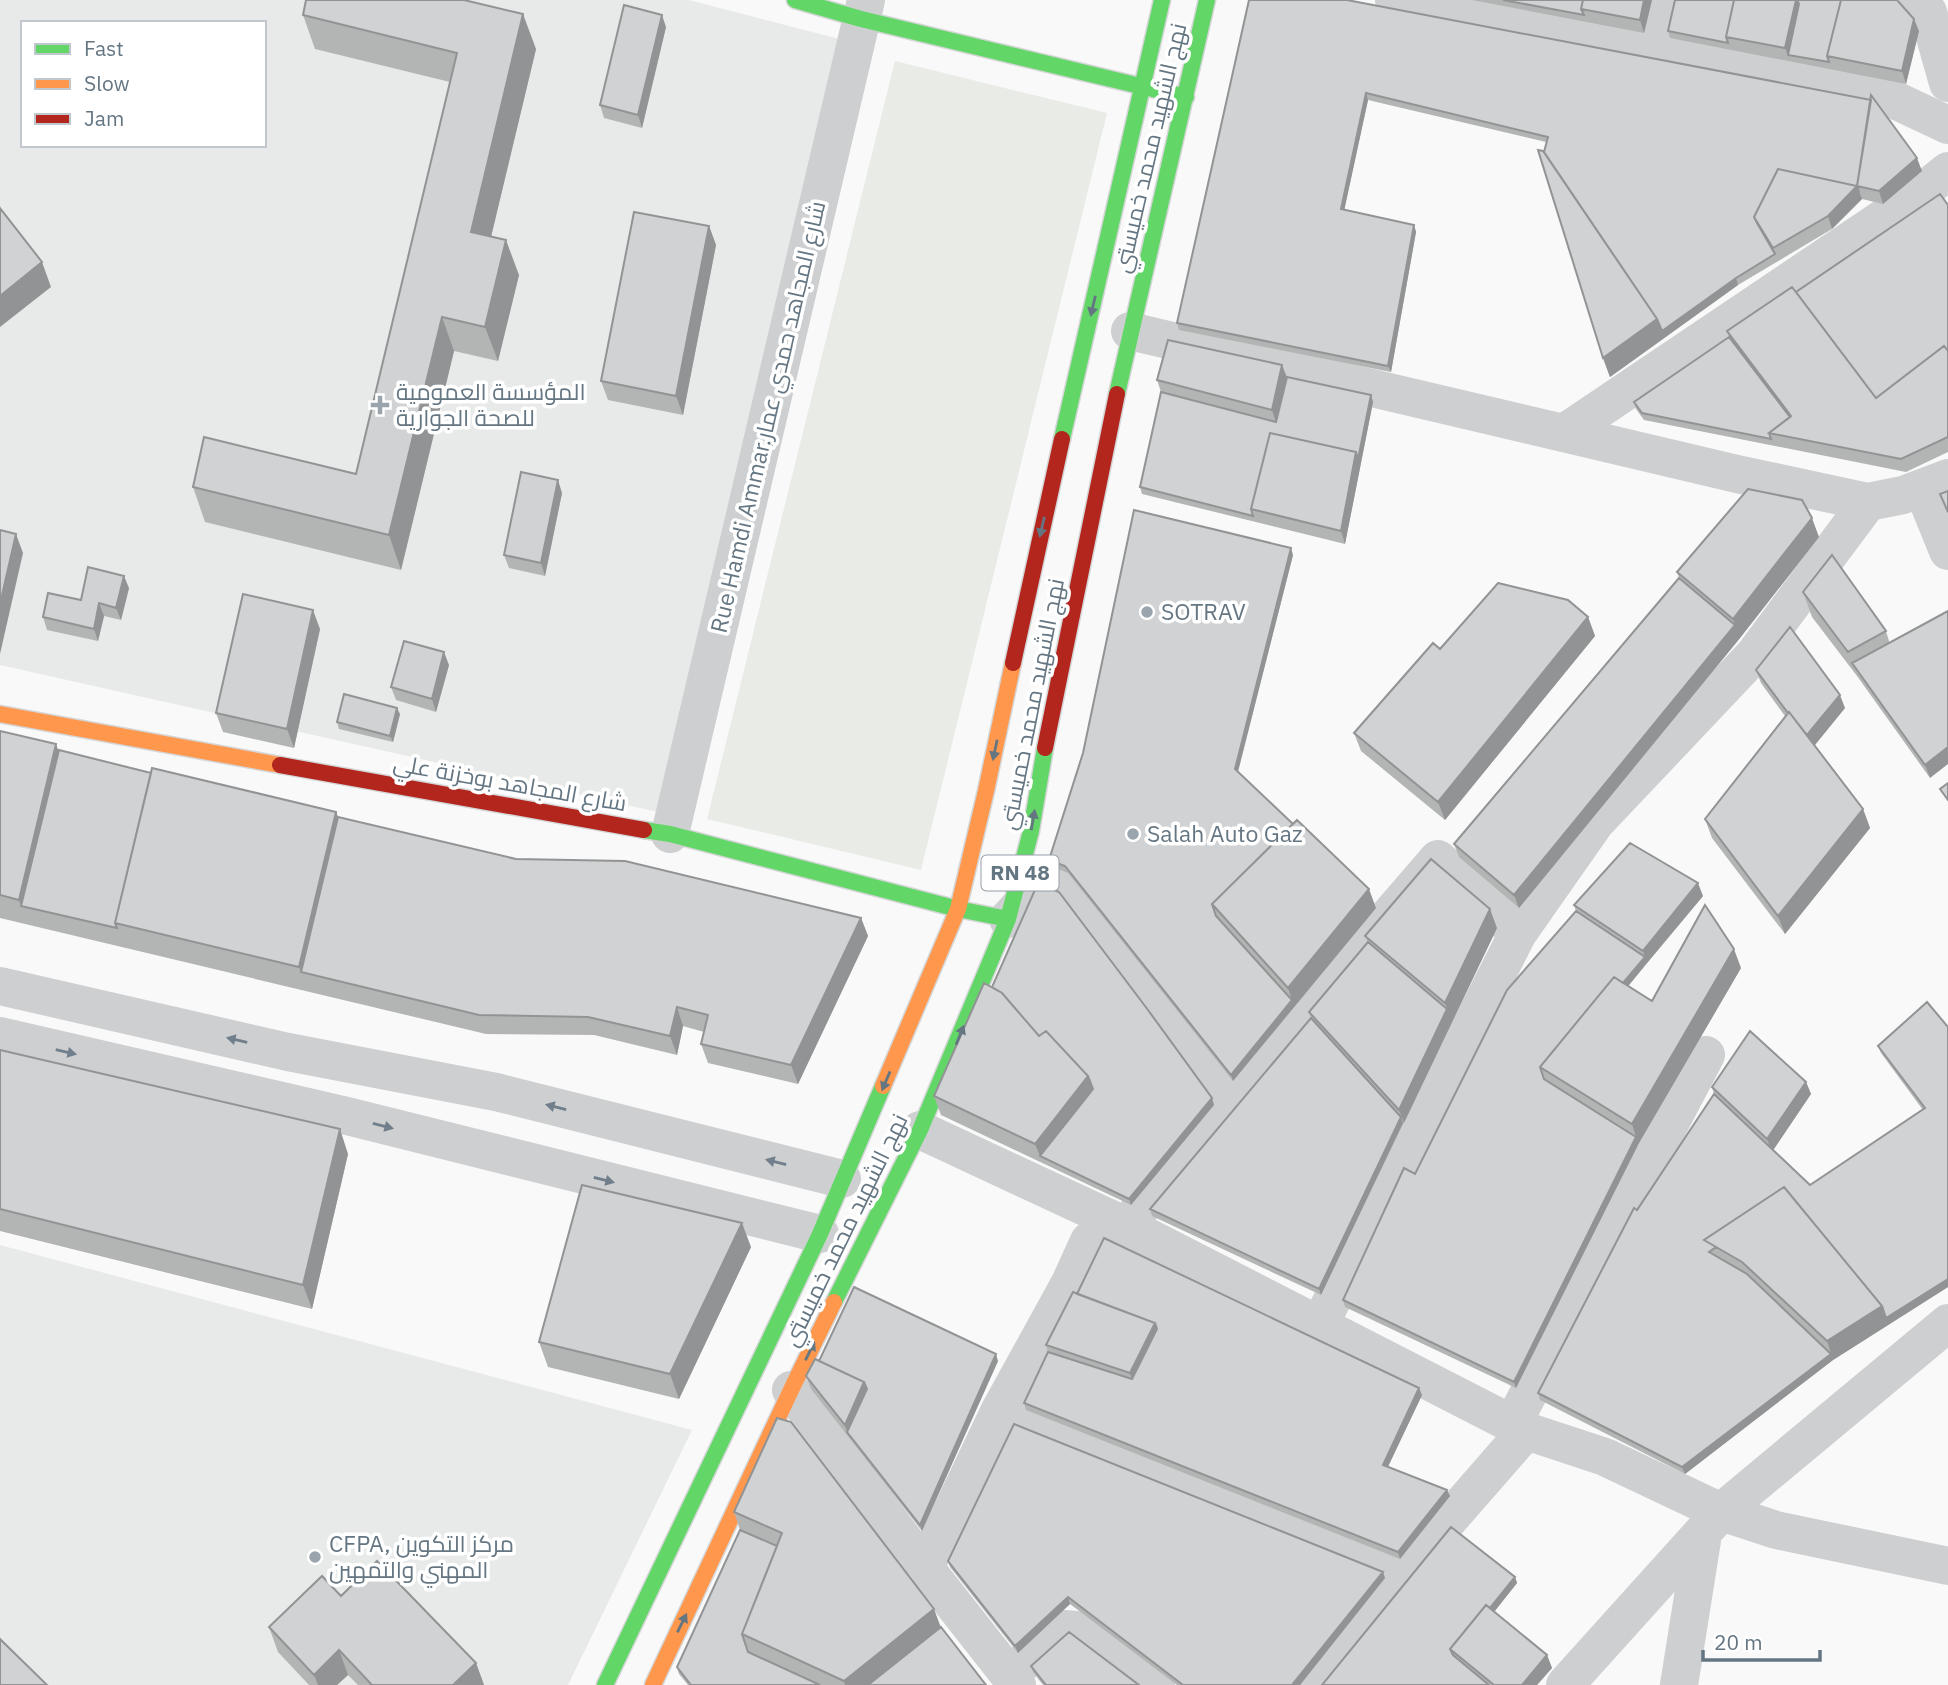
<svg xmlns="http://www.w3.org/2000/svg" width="1948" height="1685" font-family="'IBM Plex Sans',Cairo,sans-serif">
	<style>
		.built { fill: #e8e9e9; fill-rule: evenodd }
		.green { fill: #e8ebe6 }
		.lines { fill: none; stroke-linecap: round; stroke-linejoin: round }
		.fast-casing { stroke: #d5d6d7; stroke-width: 19 }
		.slow-casing { stroke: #d5d6d7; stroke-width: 19 }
		.jam-casing { stroke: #d5d6d7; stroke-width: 19 }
		.street { stroke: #cecfd0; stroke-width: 38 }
		.fast { stroke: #63d668; stroke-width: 16 }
		.slow { stroke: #ff974d; stroke-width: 16 }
		.jam { stroke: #b3261e; stroke-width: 16 }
		.wall { fill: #b3b5b5 }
		.shaded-wall { fill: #929394 }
		.building { fill: #d0d2d3; stroke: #929394; stroke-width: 2 }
		.oneway { fill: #657683 }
		.oneway2 { fill: #707f8b }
		.poi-dot { fill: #99a4ac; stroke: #fff; stroke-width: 2.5 }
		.labels { text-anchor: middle; stroke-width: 7; stroke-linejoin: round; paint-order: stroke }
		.shield { fill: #fff; stroke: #939fa8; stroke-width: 2 }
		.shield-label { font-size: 21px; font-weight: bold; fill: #657683 }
		.street-label { font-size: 23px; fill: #657683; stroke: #fff }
		.poi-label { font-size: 23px; fill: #657683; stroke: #fff; text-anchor: start }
	</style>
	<rect width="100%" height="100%" fill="#f9f9f9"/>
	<path class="built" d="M0,0H689L851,42L658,812L0,665ZM23,23H264V145H23Z
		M0,1245L692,1430L568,1685H0Z"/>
	<path class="green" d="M895,61L1107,113L921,870L707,819Z"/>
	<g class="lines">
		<defs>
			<path id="fast" d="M795,0L861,19L1186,97
				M1117,394L1207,0
				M1062,439L1162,0
				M644,830L670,834L958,909L1008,919
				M834,1302L920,1130L1008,919L1031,831L1045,748
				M605,1685L820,1234L883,1086"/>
			<path id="slow" d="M0,714L280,765
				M883,1086L958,909L986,791L1013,663
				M653,1685L791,1390L834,1302"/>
			<path id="jam" d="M1013,663L1062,439
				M1045,748L1117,394
				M280,765L644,830"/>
		</defs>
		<use href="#fast" class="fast-casing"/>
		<use href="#slow" class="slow-casing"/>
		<use href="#jam" class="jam-casing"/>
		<path class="street" d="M1394,0L1444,11L1657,48L1882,94L1948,125
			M1918,0L1928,12L1948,83
			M1657,48L1668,0
			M1130,331L1737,474L1868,502L1903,495L1948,478
			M1564,433L1922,192L1948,171
			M1923,489L1948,551
			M670,834L866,0
			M1008,919L1045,879L1071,892L1109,937L1231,1099
			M1518,933L1595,823L1754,655L1868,502
			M0,986L288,1052L496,1092L842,1179
			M0,1036L347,1116L820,1234
			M920,1130L1126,1226L1526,1431L1605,1457L1721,1512L1948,1323
			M791,1390L925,1568L1017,1685
			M999,1412L1403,1572
			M1513,1423L1706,1055
			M925,1568L999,1412L1070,1283L1089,1241L1126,1226L1231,1099L1438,859L1518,933L1320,1324
			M1009,1674L1065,1629L1087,1631L1156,1685
			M1312,1685L1403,1572L1526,1431
			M1565,1685L1721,1512L1776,1530L1948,1566
			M1679,1685L1703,1534"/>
		<use href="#fast" class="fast"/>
		<use href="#slow" class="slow"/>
		<use href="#jam" class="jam"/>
	</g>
	<path class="wall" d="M1249,0L1922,171L1883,204L1862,199L1832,229L1738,285L1610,377L1603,358L1544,152L1546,142L1368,100L1344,210L1414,225L1416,232L1391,372L1179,330L1177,323Z
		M1472,0H1652L1644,33Z
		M303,15L536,49L491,237L519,275L498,361L454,351L401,570L205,522L193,487L356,474L450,82L315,49Z
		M666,27L642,128L604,118L600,105Z
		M1668,31H1919L1906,84L1670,38Z
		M1948,205V452L1906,472L1644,420L1636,409L1634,402L1729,337L1727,331Z
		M709,226L716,245L683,415L608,400L601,381Z
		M1282,365L1287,377L1371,395L1373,402L1345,544L1142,494L1140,487L1161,392L1157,380Z
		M562,493L545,576L509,568L504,555Z
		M1819,537L1740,638L1519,908L1459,857L1454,844L1679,578L1677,572Z
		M1293,555L1238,772L1376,908L1233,1081L1068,873L1051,866L1049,860Z
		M129,588L121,620L104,616L98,641L47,630L43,617L81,600Z
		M1803,592L1886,631L1930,778L1857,676L1812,617Z
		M1588,617L1595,636L1445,820L1361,751L1354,733L1440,649Z
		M320,629L294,748L223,732L216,713Z
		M449,665L436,712L396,700L391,687Z
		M1756,670L1845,708L1814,745L1863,809L1870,828L1785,934L1712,838L1705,819L1785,716L1761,683Z
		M400,714L393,742L339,729L337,722Z
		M0,731L59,750L151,773L336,812L338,817L516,859L861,918L868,936L798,1084L708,1063L701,1044L704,1032L683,1026L677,1055L594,1035L486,1034L0,918Z
		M1703,896L1628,986L1652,1001L1741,968L1639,1143L1516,1388L1345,1307L1343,1300L1415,1174L1576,911L1574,905Z
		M1497,928L1321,1295L1152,1216L1150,1209L1311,1018L1309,1012L1368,942L1365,936Z
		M1948,1027V1287L1833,1360L1685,1474L1540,1400L1538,1393L1637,1210L1714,1094L1712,1087L1806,1082L1811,1094L1773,1150L1810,1185L1923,1110L1881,1053L1878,1046Z
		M0,1050L348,1154L312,1309L0,1231Z
		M934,1096L1212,1098L1214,1105L1131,1205L941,1115Z
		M751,1247L679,1399L548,1367L539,1342Z
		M1046,1345L1422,1395L1388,1466L1447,1490L1450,1496L1400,1559L1026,1410L1024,1403L1048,1352Z
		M819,1361H998L922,1531L811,1389L806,1376Z
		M777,1418L941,1627L986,1685H688L679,1674L677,1667L740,1530L734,1512Z
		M948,1561L1383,1572L1385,1578L1300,1685H1177L1070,1604L1018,1653L950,1567Z
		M1515,1577L1517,1583L1494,1612L1547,1655L1552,1668L1537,1685H1322Z
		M341,1596L476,1663L484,1685H358L348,1675L337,1685H309L278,1652L269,1627Z
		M1031,1666L1139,1685H1043L1033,1672Z"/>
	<path class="shaded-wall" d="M1644,0H1652L1644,33L1640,20Z
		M1796,0H1797L1801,10L1788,55L1790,61L1785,48Z
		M523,14L536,49L484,266L471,232Z
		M662,15L666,27L642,128L638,115Z
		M1914,19L1919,31L1906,84L1902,71Z
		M1366,93L1368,100L1343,216L1341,209Z
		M1917,158L1922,171L1883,204L1879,191Z
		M1857,186L1862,199L1832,229L1828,216Z
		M1414,225L1416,232L1391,372L1388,366Z
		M709,226L716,245L683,415L676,396Z
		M506,240L519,275L498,361L485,327Z
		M42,262L51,287L0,327V296Z
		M1736,278L1738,285L1610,377L1603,358L1657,319Z
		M442,317L454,351L401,570L389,535Z
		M1282,365L1289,383L1278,429L1272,410Z
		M1371,395L1373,402L1345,544L1341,531L1356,452Z
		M558,480L562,493L545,576L541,563Z
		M1812,518L1819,537L1740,638L1519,908L1514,895L1735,625L1733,619Z
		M16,534L23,553L0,654V604Z
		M1291,548L1293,555L1237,775L1235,769Z
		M124,576L129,588L121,620L116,608Z
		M99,603L104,616L98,641L94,629Z
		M313,610L320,629L294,748L287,729Z
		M1588,617L1595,636L1445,820L1438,802Z
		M444,652L449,665L436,712L432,699Z
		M1840,695L1845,708L1811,750L1806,737Z
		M397,708L400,714L393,742L390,736Z
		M56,744L65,769L21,906L19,900Z
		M1948,747V764L1930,778L1925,765Z
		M1863,809L1870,828L1785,934L1778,916Z
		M336,812L345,836L301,972L299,967Z
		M1698,883L1703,896L1647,963L1643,951Z
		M1369,889L1376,908L1233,1081L1231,1075L1292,1000L1288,988Z
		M1490,909L1497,928L1404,1123L1399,1110L1447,1009L1445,1003Z
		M861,918L868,936L798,1084L791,1065Z
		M1734,949L1741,968L1639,1143L1516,1388L1514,1382L1636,1137L1632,1124Z
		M1645,957L1647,963L1555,1076L1550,1073Z
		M677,1007L683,1026L677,1055L670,1036Z
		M1088,1076L1095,1095L1040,1156L1035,1144Z
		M1806,1082L1811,1094L1772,1152L1767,1139Z
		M1212,1098L1214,1105L1131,1205L1129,1199Z
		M1401,1117L1403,1123L1321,1295L1319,1289Z
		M340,1129L348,1154L312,1309L303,1285Z
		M742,1223L751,1247L679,1399L670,1374Z
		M1948,1279V1287L1833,1360L1827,1341L1882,1306Z
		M1155,1323L1159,1336L1134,1386L1130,1373Z
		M996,1354L998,1361L922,1531L920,1525Z
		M1831,1354L1833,1360L1685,1474L1682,1467Z
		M864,1382L869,1395L847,1432L849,1438L845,1425Z
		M1419,1388L1422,1395L1386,1471L1383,1465Z
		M1447,1490L1450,1496L1400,1559L1398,1552Z
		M1383,1572L1385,1578L1300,1685H1292Z
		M1515,1577L1517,1583L1459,1656L1455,1652Z
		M1068,1597L1070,1604L1018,1653L1015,1646Z
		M934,1609L943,1633L878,1685H845L844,1681Z
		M339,1650L348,1675L337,1685H318L314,1675Z
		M1547,1655L1552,1668L1537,1685H1522Z
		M476,1663L484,1685H453Z"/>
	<path class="building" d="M306,0H464L523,14L471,232L506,240L485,327L442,317L389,535L193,487L204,437L356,474L457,53L303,15Z
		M1249,0H1347L1871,100L1857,186L1859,192L1857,186L1778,169L1754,217L1757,223L1775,254L1736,278L1662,331L1657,319L1544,152L1548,137L1366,93L1341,209L1414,225L1388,366L1177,323Z
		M1503,0H1583L1581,9L1584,15Z
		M1583,0H1644L1640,20L1581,9Z
		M1675,0H1734L1726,37L1728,43L1668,31Z
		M1734,0H1796L1785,48L1726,37Z
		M1797,0H1841L1827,56L1829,62L1788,55L1799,4Z
		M1841,0H1897L1914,19L1902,71L1827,56Z
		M624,5L662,15L638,115L600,105Z
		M1871,95L1917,158L1879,191L1857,186Z
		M1538,150L1543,151L1657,319L1603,358Z
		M1778,169L1857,186L1828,216L1773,248L1754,217Z
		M1940,194L1948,205V351L1944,346L1876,398L1796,292Z
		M0,208L42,262L0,296Z
		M634,212L709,226L676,396L601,381Z
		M1792,287L1876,398L1944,346L1948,351V437L1901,459L1769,433L1791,416L1727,331Z
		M1729,337L1790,417L1769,433L1771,439L1642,413L1634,402Z
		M1168,340L1282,365L1272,410L1157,380Z
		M1287,377L1371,395L1358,459L1356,452L1270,433L1251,509L1253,516L1140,487L1161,392L1276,422Z
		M1270,433L1356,452L1341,531L1251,509Z
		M521,472L558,480L541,563L504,555Z
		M1748,489L1802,500L1812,518L1733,619L1677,572Z
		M1948,491V512L1940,494Z
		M1134,510L1291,548L1235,769L1293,824L1212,904L1216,916L1292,1000L1231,1075L1065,866L1049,860L1083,753Z
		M0,530L16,534L0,604Z
		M1832,555L1886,631L1848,652L1803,592Z
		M88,567L124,576L116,608L99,603L94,629L43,617L48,593L81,600Z
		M1679,578L1735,625L1514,895L1454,844Z
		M1498,583L1568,600L1588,617L1438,802L1354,733L1433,643L1440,649Z
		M243,594L313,610L287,729L216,713Z
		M1948,611V747L1925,765L1852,663Z
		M1790,627L1840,695L1807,735L1789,712L1788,713L1756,670Z
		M404,641L444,652L432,699L391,687Z
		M344,694L397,708L390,736L337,722Z
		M1789,712L1863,809L1778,916L1705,819Z
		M0,731L56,744L19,900L0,895Z
		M59,750L151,773L115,923L117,928L21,906Z
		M152,768L336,812L299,967L115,923Z
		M1948,783V800L1940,789Z
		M338,817L516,859L625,861L861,918L791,1065L701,1044L708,1015L677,1007L670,1036L588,1017L479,1015L301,972Z
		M1297,820L1369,889L1288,988L1212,904Z
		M1630,843L1698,883L1643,951L1574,905Z
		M1431,859L1490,909L1445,1003L1365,936Z
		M1038,883L1059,892L1148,1010L1212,1098L1129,1199L1040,1156L1093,1089L1088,1076L1046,1031L1039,1036L1002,993L992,987Z
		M1705,905L1734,949L1632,1124L1540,1067L1614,977L1652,1001Z
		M1576,911L1645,957L1623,983L1614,977L1540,1067L1544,1079L1636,1137L1514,1382L1343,1300L1404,1168L1415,1174L1507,990Z
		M1368,942L1447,1009L1399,1110L1309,1012Z
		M984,983L1002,993L1039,1036L1046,1031L1088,1076L1035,1144L934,1096Z
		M1927,1002L1948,1027V1279L1886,1318L1882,1306L1784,1187L1704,1240L1716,1247L1709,1252L1747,1274L1831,1354L1682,1467L1538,1393L1634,1208L1637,1210L1714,1094L1810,1185L1925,1108L1878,1046Z
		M1311,1018L1401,1117L1319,1289L1150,1209Z
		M1750,1031L1806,1082L1767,1139L1712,1087Z
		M0,1050L340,1129L303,1285L0,1209Z
		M582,1185L742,1223L670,1374L539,1342Z
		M1784,1187L1882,1306L1827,1341L1742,1262L1704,1240Z
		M1104,1238L1419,1388L1383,1465L1447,1490L1398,1552L1024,1403L1048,1352L1132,1379L1157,1329L1155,1323L1077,1294Z
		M854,1287L996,1354L920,1525L847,1432L867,1389L864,1382L819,1361Z
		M1073,1292L1155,1323L1130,1373L1046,1345Z
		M815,1359L864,1382L845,1425L806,1376Z
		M777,1418L791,1422L934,1609L844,1681L742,1634L782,1533L734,1512Z
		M1014,1424L1383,1572L1292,1685H1183L1068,1597L1015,1646L948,1561Z
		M1451,1527L1515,1577L1490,1608L1486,1605L1450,1649L1453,1655L1489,1685H1322Z
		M740,1530L777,1546L742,1634L748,1652L820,1685H691L677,1667Z
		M377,1561L476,1663L453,1685H372L339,1650L314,1675L269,1627L322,1576L341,1596Z
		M1486,1605L1547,1655L1522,1685H1494L1450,1649Z
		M941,1627L986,1685H868Z
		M1069,1632L1139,1685H1046L1031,1666Z
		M0,1639L47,1685H0Z"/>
	<defs><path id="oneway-solid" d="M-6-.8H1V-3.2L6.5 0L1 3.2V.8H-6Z" transform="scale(1.75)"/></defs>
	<g class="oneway">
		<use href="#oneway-solid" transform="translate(1093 306) rotate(103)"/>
		<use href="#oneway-solid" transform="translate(1042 527) rotate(103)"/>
		<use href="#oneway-solid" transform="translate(995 750) rotate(102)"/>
		<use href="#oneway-solid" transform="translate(1033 820) rotate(-80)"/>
		<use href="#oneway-solid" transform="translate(960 1035) rotate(-68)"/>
		<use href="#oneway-solid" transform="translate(886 1081) rotate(113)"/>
		<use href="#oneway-solid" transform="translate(810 1351) rotate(-64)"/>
		<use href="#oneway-solid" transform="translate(682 1623) rotate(-64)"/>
	</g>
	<g class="oneway2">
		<use href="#oneway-solid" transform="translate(237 1040) rotate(-167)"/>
		<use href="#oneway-solid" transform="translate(66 1052) rotate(13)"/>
		<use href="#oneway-solid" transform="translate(556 1107) rotate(-166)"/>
		<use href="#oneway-solid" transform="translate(383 1126) rotate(14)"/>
		<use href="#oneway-solid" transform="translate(776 1162) rotate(-166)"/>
		<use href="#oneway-solid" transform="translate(604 1180) rotate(14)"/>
	</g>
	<g class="poi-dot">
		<path d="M376.5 394.5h7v7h7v7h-7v7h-7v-7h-7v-7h7z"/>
		<circle cx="1147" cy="612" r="7"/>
		<circle cx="1133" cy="834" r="7"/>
		<circle cx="315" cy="1557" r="7"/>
	</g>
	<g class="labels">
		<rect class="shield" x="981.5" y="855.5" width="77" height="35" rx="5"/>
		<g class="shield-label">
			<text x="1020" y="880">RN 48</text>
		</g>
		<g class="street-label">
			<text transform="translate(1150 148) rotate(-77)" y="8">نهج الشهيد محمد خميستي</text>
			<text transform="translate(768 417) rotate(-77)" y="8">Rue Hamdi Ammar,شارع المجاهد حمدي عمار</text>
			<text transform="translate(1032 704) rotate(-79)" y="8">نهج الشهيد محمد خميستي</text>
			<text transform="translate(510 783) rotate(10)" y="8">شارع المجاهد بوخزنة علي</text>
			<text transform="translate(845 1230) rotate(-64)" y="8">نهج الشهيد محمد خميستي</text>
		</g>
		<g class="poi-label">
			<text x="396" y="400">المؤسسة العمومية<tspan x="396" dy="26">للصحة الجوارية</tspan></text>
			<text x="1161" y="620">SOTRAV</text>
			<text x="1147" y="842">Salah Auto Gaz</text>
			<text x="329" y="1552">CFPA, مركز التكوين<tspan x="329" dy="26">المهني والتمهين</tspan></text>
		</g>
	</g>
	<rect x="21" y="21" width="245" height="126" fill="#ffffff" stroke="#c1c8cd" stroke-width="2"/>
	<rect x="35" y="44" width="35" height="10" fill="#63d668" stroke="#c1c8cd" stroke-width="2"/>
	<text x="84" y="56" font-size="21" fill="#657683">Fast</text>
	<rect x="35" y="79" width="35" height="10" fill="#ff974d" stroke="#c1c8cd" stroke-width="2"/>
	<text x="84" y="91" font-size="21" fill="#657683">Slow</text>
	<rect x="35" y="114" width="35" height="10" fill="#b3261e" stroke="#c1c8cd" stroke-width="2"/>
	<text x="84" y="126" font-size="21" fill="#657683">Jam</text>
	<path d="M1703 1650v10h117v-10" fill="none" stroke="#657683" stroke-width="3.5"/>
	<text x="1714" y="1650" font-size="21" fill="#657683" stroke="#ffffff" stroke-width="5" paint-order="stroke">20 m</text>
</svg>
